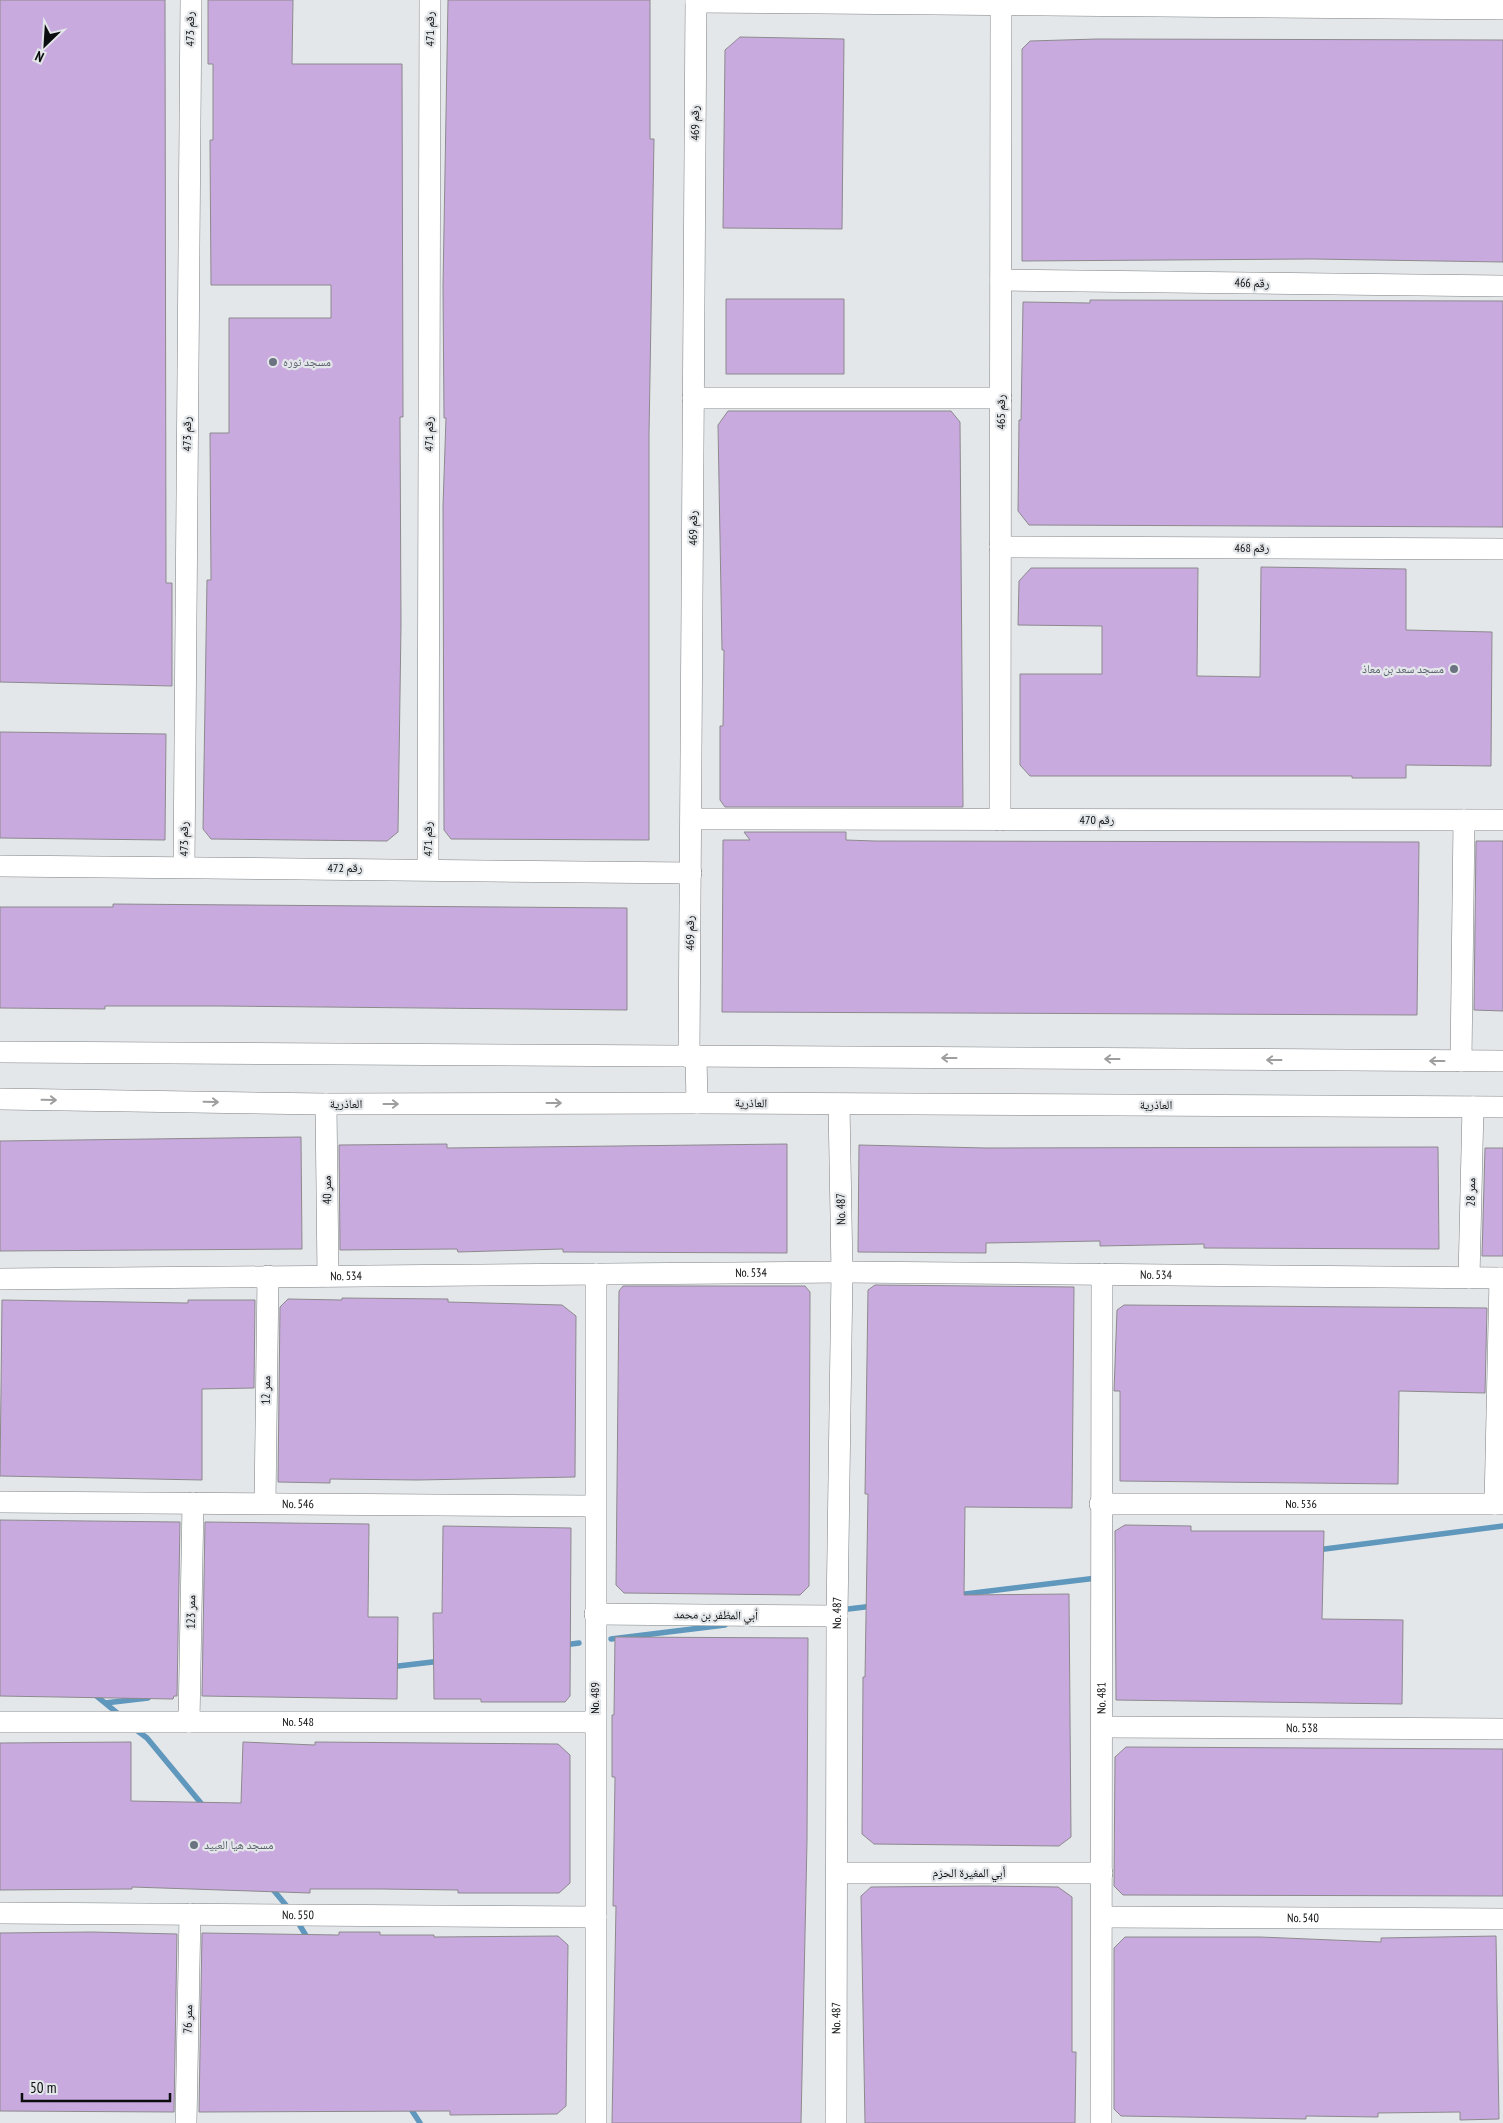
<svg xmlns="http://www.w3.org/2000/svg" width="1503" height="2123" font-family="'PT Sans Narrow','Noto Naskh Arabic',sans-serif">
	<style>
		.lines { fill: none; stroke-linecap: round; stroke-linejoin: round }
		.stream { stroke: #5f97bd; stroke-width: 5.5 }
		.building { fill: #c9aadf; stroke: #8c8a8d }
		.minor-casing { stroke: #7e8183; stroke-width: 22 }
		.minor { stroke: #fff; stroke-width: 21 }
		.oneway { stroke: #9e9e9f }
		.worship-dot { fill: #6b7280; stroke: #e4e7ea; stroke-width: 2 }
		.labels { text-anchor: middle; stroke-width: 4.5; stroke-linejoin: round; paint-order: stroke }
		.street-label { font-size: 12px; fill: #0c0d0e; stroke: #e4e7ea }
		.worship-label { font-size: 12px; fill: #5b616d; stroke: #e4e7ea; text-anchor: start }
	</style>
	<rect width="100%" height="100%" fill="#e4e7ea"/>
	<g class="lines">
		<path class="stream" d="M1317,1550L1503,1526
			M957,1595L1097,1578
			M840,1610L873,1606
			M611,1639L725,1625
			M564,1645L579,1643
			M390,1667L441,1661
			M93,1693L121,1716
			M105,1703L148,1698
			M135,1729L147,1738L205,1808
			M270,1886L290,1910
			M296,1919L308,1939
			M409,2106L420,2123"/>
	</g>
	<path class="building" d="M0,0H165L166,583H172V686L0,682Z
		M208,0H293L292,64H402L403,417H400L401,625L398,832L387,841L211,839L203,829L207,580H211L210,433H229V318H331V285H211L210,140H213V64H208Z
		M448,0H650V139H654L649,435V840L451,839L444,830L443,506L446,418H444L443,286Z
		M740,37L844,39L842,229L723,228L725,50Z
		M1097,39L1503,40V262L1312,259L1022,261V49L1030,41Z
		M726,299H844V374H726Z
		M1090,300L1503,301V527L1029,525L1018,511L1019,420H1021L1023,302L1090,303Z
		M728,411H951L960,422L963,807H725L720,800V726H723L724,650H722L718,425Z
		M1261,567L1406,569V630L1492,632L1491,766L1406,765V778H1352V776H1030L1020,765V674H1102V626L1018,625L1019,581L1031,568H1198L1197,676L1260,677Z
		M0,732L166,734L165,840L0,838Z
		M744,832H846V840L875,841L1419,842L1417,1015L722,1012L723,840H750Z
		M1476,841H1503V1011L1474,1010Z
		M113,904L627,908V1010L219,1006H105V1009L0,1008V907H113Z
		M301,1137L302,1249L0,1251V1141Z
		M447,1144V1148L787,1144V1253L563,1252V1249L458,1252L457,1249L340,1250L339,1145Z
		M859,1145L986,1148L1438,1147L1439,1249L1204,1248V1244L1100,1246V1241L986,1243V1253L858,1252Z
		M1485,1148H1503V1256H1482Z
		M875,1285L1074,1287L1072,1508L965,1507L964,1595L1069,1594L1071,1837L1059,1846L874,1844L862,1834L863,1677H865L868,1494H865L868,1290Z
		M623,1286H805L810,1292L809,1586L800,1595L624,1593L616,1585L619,1291Z
		M342,1298L448,1299V1302L562,1305L576,1316L575,1477L418,1480L330,1479V1483L278,1482L280,1307L288,1299L342,1300Z
		M2,1300L188,1303V1300H255L254,1388L202,1389V1480L0,1476Z
		M1124,1305L1487,1308L1485,1393L1399,1391L1398,1484L1120,1481V1391H1114L1117,1310Z
		M0,1520L180,1522L177,1696H174L173,1699L0,1696Z
		M205,1522L369,1524L368,1617H398L397,1699L202,1696Z
		M1125,1525L1191,1526V1531H1324L1322,1619L1403,1620L1402,1704L1116,1700L1115,1531Z
		M443,1526L571,1528L570,1696L565,1702H481V1699H434L433,1613H442Z
		M615,1637L808,1638L807,1841L801,2123H612L616,1906H613L615,1777H612V1715H614Z
		M131,1742V1801L241,1803L243,1742L315,1745V1742L558,1744L570,1755V1883L559,1893H458V1890L381,1889H310V1893L132,1887V1889L0,1890V1743Z
		M1126,1747L1503,1749V1896L1123,1895L1114,1886L1115,1757Z
		M984,1886L1058,1887L1072,1897V2052H1076L1075,2123H865L861,1896L871,1887Z
		M92,1932L177,1934L174,2112L0,2111V1933Z
		M339,1932H380V1935H434V1937L558,1936L568,1945L566,2106L557,2114L450,2115V2111L199,2112L202,1933L339,1935Z
		M1496,1936L1499,2119L1460,2120V2112L1378,2113V2117L1306,2116V2119L1121,2116L1114,2109V1948L1125,1937H1260L1381,1942V1938Z"/>
	<g class="lines">
		<defs>
			<g id="minor">
				<path d="M696,2L1503,9"/>
				<path d="M1001,280L1503,286"/>
				<path d="M693,398H1001"/>
				<path d="M1000,547L1503,549"/>
				<path d="M691,819L1503,820"/>
				<path d="M1000,820L1001,5"/>
				<path d="M0,866L691,873"/>
				<path d="M184,867L191,0"/>
				<path d="M428,869L430,0"/>
				<path d="M0,1052L1503,1061"/>
				<path d="M689,1057L696,0"/>
				<path d="M696,1057L697,1103"/>
				<path d="M1461,1061L1464,820"/>
				<path d="M0,1099L326,1104L697,1103L1503,1107"/>
				<path d="M326,1104L328,1276"/>
				<path d="M1469,1278L1473,1107"/>
				<path id="s1" d="M0,1279L842,1272L1503,1278"/>
				<path id="s2" d="M0,1502L595,1506"/>
				<path d="M265,1503L268,1276"/>
				<path id="s3" d="M1100,1504H1503"/>
				<path d="M1495,1504L1500,1278"/>
				<path d="M595,1614L837,1616"/>
				<path id="s4" d="M0,1722H595"/>
				<path d="M189,1722L193,1503"/>
				<path id="s5" d="M1102,1727L1503,1729"/>
				<path d="M837,1873H1102"/>
				<path id="s6" d="M0,1913L596,1917"/>
				<path id="s7" d="M1102,1917L1503,1919"/>
				<path d="M186,2123L190,1914"/>
				<path d="M596,2123V1274"/>
				<path id="s8" d="M836,2123L837,1616L842,1272L839,1104"/>
				<path id="s9" d="M1101,2123L1102,1274"/>
			</g>
		</defs>
		<use href="#minor" class="minor-casing"/>
		<use href="#minor" class="minor"/>
	</g>
	<defs><path id="oneway-shaft" d="M-6 0H5M1.5-3L5.5 0L1.5 3" fill="none" stroke-width="1.6" stroke-linecap="round" stroke-linejoin="round" transform="scale(1.25)"/></defs>
	<g class="oneway">
		<use href="#oneway-shaft" transform="translate(949 1058) rotate(-180)"/>
		<use href="#oneway-shaft" transform="translate(1112 1059) rotate(-180)"/>
		<use href="#oneway-shaft" transform="translate(1274 1060) rotate(-180)"/>
		<use href="#oneway-shaft" transform="translate(1437 1061) rotate(-180)"/>
		<use href="#oneway-shaft" transform="translate(49 1100) rotate(1)"/>
		<use href="#oneway-shaft" transform="translate(211 1102) rotate(1)"/>
		<use href="#oneway-shaft" transform="translate(554 1103)"/>
		<use href="#oneway-shaft" transform="translate(391 1104)"/>
	</g>
	<g class="worship-dot">
		<circle cx="273" cy="362" r="5"/>
		<circle cx="1454" cy="669" r="5"/>
		<circle cx="194" cy="1845" r="5"/>
	</g>
	<g class="labels">
		<g class="street-label">
			<text transform="translate(190 29) rotate(-90)" y="4">رقم 473</text>
			<text transform="translate(430 29) rotate(-90)" y="4">رقم 471</text>
			<text transform="translate(695 123) rotate(-90)" y="4">رقم 469</text>
			<text transform="translate(1252 283) rotate(1)" y="4">رقم 466</text>
			<text transform="translate(1001 412) rotate(-90)" y="4">رقم 465</text>
			<text transform="translate(187 434) rotate(-90)" y="4">رقم 473</text>
			<text transform="translate(429 434) rotate(-90)" y="4">رقم 471</text>
			<text transform="translate(693 528) rotate(-90)" y="4">رقم 469</text>
			<text x="1252" y="552">رقم 468</text>
			<text x="1097" y="824">رقم 470</text>
			<text transform="translate(184 839) rotate(-90)" y="4">رقم 473</text>
			<text transform="translate(428 839) rotate(-90)" y="4">رقم 471</text>
			<text x="345" y="872">رقم 472</text>
			<text transform="translate(690 933) rotate(-90)" y="4">رقم 469</text>
			<text transform="translate(751 1103) rotate(1)" y="4">العاذرية</text>
			<text x="346" y="1108">العاذرية</text>
			<text x="1156" y="1109">العاذرية</text>
			<text transform="translate(327 1190) rotate(-91)" y="4">ممر 40</text>
			<text transform="translate(1471 1192) rotate(-89)" y="4">ممر 28</text>
			<text transform="translate(841 1209) rotate(-91)" y="4">No. 487</text>
			<text dy="4" stroke="none"><textPath href="#s1" startOffset="751">No. 534</textPath></text>
			<text dy="4" stroke="none"><textPath href="#s1" startOffset="1156">No. 534</textPath></text>
			<text dy="4" stroke="none"><textPath href="#s1" startOffset="346">No. 534</textPath></text>
			<text transform="translate(266 1390) rotate(-89)" y="4">ممر 12</text>
			<text dy="4" stroke="none"><textPath href="#s2" startOffset="298">No. 546</textPath></text>
			<text dy="4" stroke="none"><textPath href="#s3" startOffset="201">No. 536</textPath></text>
			<text transform="translate(191 1612) rotate(-89)" y="4">ممر 123</text>
			<text dy="4" stroke="none"><textPath href="#s8" startOffset="510">No. 487</textPath></text>
			<text transform="translate(716 1615) rotate(1)" y="4">أبي المظفر بن محمد</text>
			<text transform="translate(595 1698) rotate(-90)" y="4">No. 489</text>
			<text dy="4" stroke="none"><textPath href="#s9" startOffset="425">No. 481</textPath></text>
			<text dy="4" stroke="none"><textPath href="#s4" startOffset="298">No. 548</textPath></text>
			<text dy="4" stroke="none"><textPath href="#s5" startOffset="200">No. 538</textPath></text>
			<text x="969" y="1877">أبي المغيرة الحزم</text>
			<text dy="4" stroke="none"><textPath href="#s6" startOffset="298">No. 550</textPath></text>
			<text dy="4" stroke="none"><textPath href="#s7" startOffset="201">No. 540</textPath></text>
			<text transform="translate(188 2019) rotate(-89)" y="4">ممر 76</text>
			<text dy="4" stroke="none"><textPath href="#s8" startOffset="105">No. 487</textPath></text>
		</g>
		<g class="worship-label">
			<text x="283" y="366">مسجد نوره</text>
			<text x="1444" y="673" text-anchor="end">مسجد سعد بن معاذ</text>
			<text x="204" y="1849">مسجد هيا العبيد</text>
		</g>
	</g>
	<g transform="translate(45 45) rotate(205)" stroke="#e4e7ea" stroke-width="4" paint-order="stroke">
	<path d="M0-4L9 19L0 12L-9 19Z" fill="#0c0d0e"/>
	<text y="-8" font-size="14" font-weight="bold" text-anchor="middle" fill="#0c0d0e">N</text>
	</g>
	<path d="M22 2093v8h148v-8" fill="none" stroke="#0c0d0e" stroke-width="2.5"/>
	<text x="30" y="2093" font-size="15" fill="#0c0d0e" stroke="#e4e7ea" stroke-width="4" paint-order="stroke">50 m</text>
</svg>
